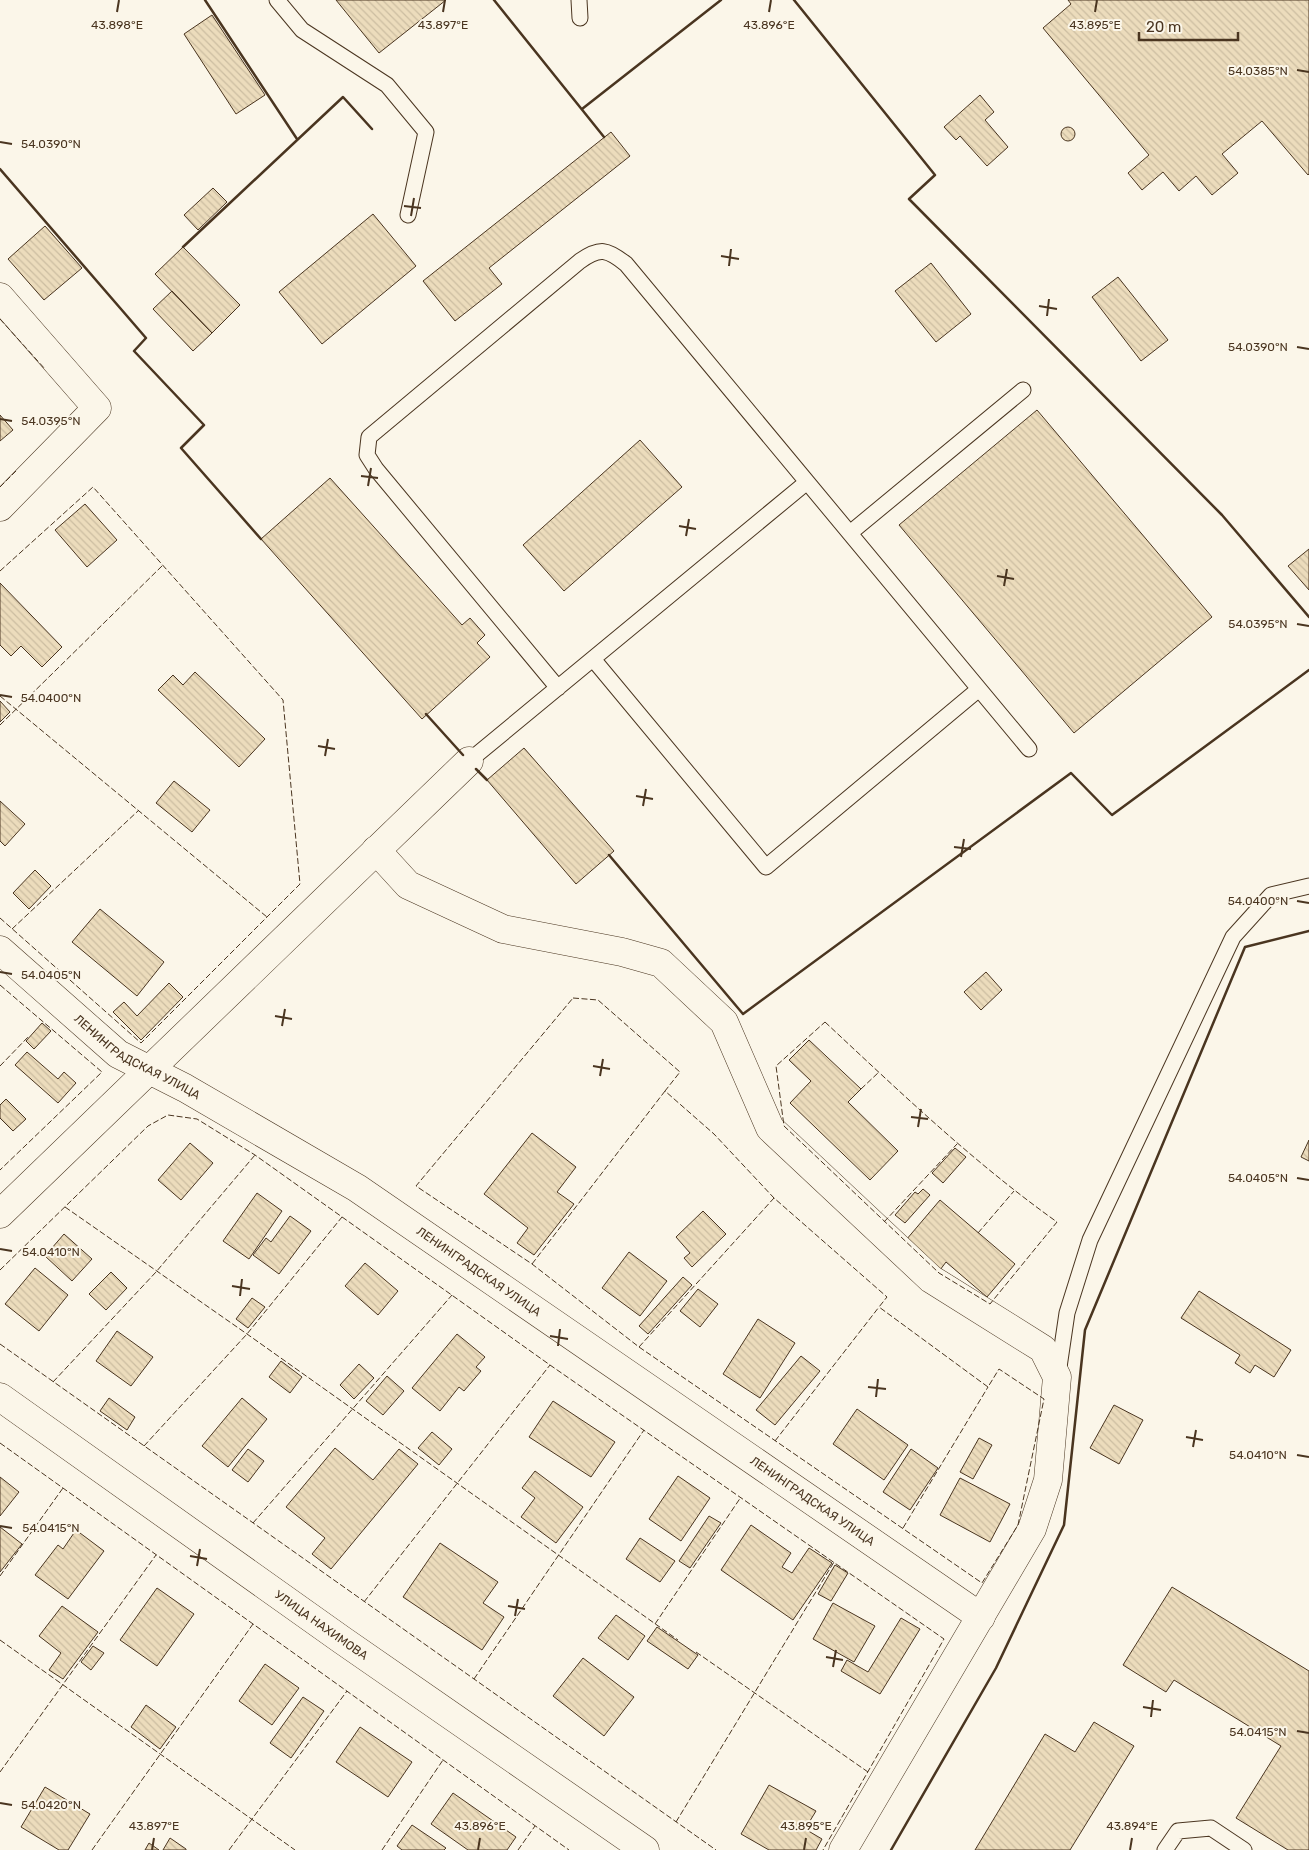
<svg xmlns="http://www.w3.org/2000/svg" width="1309" height="1850" font-family="Rubik,sans-serif">
	<style>
		.building { fill: url(#building-back-hatch); stroke: #4a3520 }
		.lines { fill: none; stroke-linecap: round; stroke-linejoin: round }
		.lane-casing { stroke: #4a3520; stroke-width: 17 }
		.street-casing { stroke: #4a3520; stroke-width: 29 }
		.lane { stroke: #fbf6e9; stroke-width: 15 }
		.street { stroke: #fbf6e9; stroke-width: 28 }
		.fence { stroke: #4a3520; stroke-width: 1; stroke-dasharray: 6 2.5; stroke-linecap: butt }
		.wall { stroke: #4a3520; stroke-width: 2.5 }
		.ticks { fill: none; stroke: #4a3520; stroke-width: 2 }
		.labels { text-anchor: middle; stroke-width: 4; stroke-linejoin: round; paint-order: stroke }
		.street-label { font-size: 12px; fill: #4a3520; stroke: #fbf6e9 }
		.ticks-label { font-size: 12px; text-anchor: middle; fill: #4a3520; stroke: #fbf6e9; stroke-width: 4; stroke-linejoin: round; paint-order: stroke }
	</style>
	<defs>
		<pattern id="building-back-hatch" width="6" height="6" patternUnits="userSpaceOnUse" patternTransform="scale(1.25)"><rect width="6" height="6" fill="#ecdcbc"/><path d="M-1 5l2 2M0 0l6 6M5-1l2 2" fill="none" stroke="#ccbda1"/></pattern>
	</defs>
	<rect width="100%" height="100%" fill="#fbf6e9"/>
	<path class="building" d="M336,0H446L379,53Z
		M1068,0H1309V174L1308,175L1262,121L1222,154L1238,173L1212,195L1196,176L1179,191L1163,172L1142,190L1128,173L1149,155L1043,28L1071,4Z
		M212,15L265,95L236,114L184,34Z
		M980,95L994,112L985,120L1008,147L987,166L960,136L956,140L944,127Z
		M1061 134a7 7 0 1 1 14 0a7 7 0 1 1-14 0Z
		M611,132L630,156L489,268L502,284L455,321L423,281Z
		M213,188L227,202L198,230L184,215Z
		M373,214L416,266L322,344L279,292Z
		M45,226L82,268L44,300L8,259Z
		M183,247L240,305L212,333L155,274Z
		M931,263L971,314L936,342L895,291Z
		M1118,277L1168,340L1141,361L1092,297Z
		M172,291L212,333L193,351L153,309Z
		M1037,410L1212,617L1074,733L899,525Z
		M0,415L13,430L0,441Z
		M640,440L682,487L564,591L523,545Z
		M330,478L462,625L470,618L485,635L477,643L490,657L422,719L261,539Z
		M85,504L117,540L87,567L55,530Z
		M1309,549V590L1288,566Z
		M0,583L62,647L42,667L21,646L11,656L0,645Z
		M195,672L265,739L239,767L158,690L173,675L183,685Z
		M0,701L10,712L0,722Z
		M524,748L614,851L576,884L487,780Z
		M174,781L210,810L192,832L156,803Z
		M0,801L25,824L5,846L0,841Z
		M35,870L51,886L29,909L13,893Z
		M100,909L164,962L137,996L72,942Z
		M986,972L1002,990L981,1010L964,992Z
		M169,983L183,997L141,1040L113,1012L124,1002L137,1016Z
		M42,1023L51,1031L34,1049L26,1041Z
		M809,1040L861,1089L848,1102L898,1151L870,1180L790,1103L811,1081L789,1060Z
		M27,1052L58,1079L64,1072L76,1083L58,1103L15,1065Z
		M6,1099L26,1119L13,1131L0,1118V1105Z
		M532,1133L576,1167L557,1192L574,1204L534,1255L517,1243L528,1228L484,1194Z
		M1309,1140V1161L1301,1157Z
		M190,1143L213,1163L181,1200L158,1180Z
		M955,1148L966,1157L943,1183L932,1173Z
		M923,1189L930,1195L905,1223L895,1215L915,1192L918,1194Z
		M257,1193L282,1211L249,1259L223,1241Z
		M940,1200L1015,1264L987,1297L946,1262L940,1270L906,1240Z
		M703,1211L726,1234L692,1267L684,1258L690,1253L676,1237Z
		M290,1216L311,1231L279,1274L253,1255L266,1238L271,1242Z
		M64,1234L92,1259L72,1281L45,1256Z
		M629,1252L667,1281L640,1316L602,1288Z
		M365,1263L398,1291L378,1315L345,1286Z
		M35,1268L68,1295L39,1331L5,1304Z
		M111,1272L127,1288L106,1310L89,1294Z
		M683,1277L692,1285L648,1334L639,1326Z
		M698,1289L718,1304L700,1327L680,1311Z
		M1199,1291L1291,1350L1274,1377L1255,1365L1250,1373L1235,1363L1240,1355L1181,1318Z
		M252,1298L265,1307L248,1328L236,1319Z
		M758,1319L795,1343L760,1398L723,1374Z
		M117,1331L153,1357L131,1386L96,1361Z
		M457,1334L485,1357L476,1367L481,1371L464,1391L459,1387L440,1411L412,1388Z
		M801,1356L820,1371L775,1425L756,1410Z
		M281,1361L302,1377L290,1393L269,1377Z
		M359,1364L374,1378L354,1399L340,1385Z
		M387,1376L404,1391L383,1415L366,1401Z
		M109,1398L135,1417L127,1430L100,1411Z
		M242,1398L267,1419L228,1467L202,1446Z
		M553,1401L615,1442L591,1477L529,1437Z
		M1114,1405L1143,1420L1119,1464L1090,1448Z
		M857,1409L908,1445L884,1480L833,1444Z
		M432,1432L452,1449L439,1465L418,1448Z
		M979,1438L992,1445L973,1479L960,1472Z
		M335,1448L373,1480L399,1449L418,1464L331,1569L312,1554L325,1538L286,1507Z
		M248,1449L264,1461L248,1482L232,1470Z
		M911,1449L938,1468L910,1510L883,1492Z
		M535,1471L583,1507L556,1543L521,1517L535,1498L522,1488Z
		M678,1476L710,1498L681,1541L649,1519Z
		M0,1477L19,1492L0,1516Z
		M960,1478L1010,1504L990,1542L940,1515Z
		M709,1516L721,1523L690,1568L679,1561Z
		M751,1525L791,1553L782,1567L792,1573L809,1548L832,1563L793,1620L721,1570Z
		M0,1527L22,1544L0,1572Z
		M76,1530L104,1551L68,1599L35,1575L58,1545L63,1549Z
		M640,1538L675,1561L660,1582L626,1559Z
		M440,1543L498,1582L483,1603L504,1617L482,1650L403,1597Z
		M835,1565L848,1573L831,1601L818,1594Z
		M1172,1587L1309,1671V1850H1288L1236,1818L1281,1746L1174,1680L1166,1692L1123,1665Z
		M157,1588L194,1614L157,1666L120,1640Z
		M833,1603L875,1626L854,1662L813,1639Z
		M62,1606L98,1632L63,1679L49,1670L61,1653L39,1636Z
		M616,1615L645,1636L628,1660L598,1638Z
		M901,1618L920,1629L880,1694L841,1671L847,1660L868,1672Z
		M657,1627L698,1655L688,1669L647,1641Z
		M93,1646L104,1653L91,1670L81,1662Z
		M583,1658L634,1697L604,1736L553,1696Z
		M265,1664L299,1688L272,1725L239,1701Z
		M303,1697L324,1711L291,1758L270,1743Z
		M146,1705L176,1727L160,1749L131,1727Z
		M1094,1722L1134,1746L1070,1850H975L1045,1734L1075,1752Z
		M360,1727L412,1762L388,1797L336,1762Z
		M769,1785L816,1811L805,1829L822,1839L816,1850H769L741,1834Z
		M45,1787L90,1814L68,1850H59L21,1827Z
		M453,1793L516,1837L507,1850H468L431,1824Z
		M412,1825L446,1848L444,1850H402L397,1846Z
		M170,1838L186,1849V1850H163Z
		M149,1843L159,1850H145Z"/>
	<g class="lines">
		<defs>
			<path id="lane" d="M277,0L302,30L387,85L426,132L408,215
				M579,0L580,18
				M850,533L1023,390
				M593,659L766,867L979,689
				M558,688L376,469L367,455L369,437L580,261C600,247 607,249 626,264L1029,749
				M469,761L807,482
				M1058,1374L1067,1313L1090,1240L1233,937L1271,895L1309,886
				M1165,1850L1178,1831L1211,1828L1244,1850"/>
			<g id="street">
				<path d="M0,297L97,408L0,507"/>
				<path d="M376,850L408,885L503,929L622,952L661,963L724,1022L770,1128L931,1279L1043,1349L1057,1377L1048,1480L1032,1529L843,1850"/>
				<path id="s1" d="M0,950L118,1054L185,1088L357,1188L981,1617"/>
				<path d="M0,1214L469,761"/>
				<path id="s2" d="M0,1397L342,1640L645,1850"/>
			</g>
		</defs>
		<use href="#lane" class="lane-casing"/>
		<use href="#street" class="street-casing"/>
		<use href="#lane" class="lane"/>
		<use href="#street" class="street"/>
		<path class="fence" d="M0,319L45,369
			M0,487L16,471
			M0,571L93,487L283,700L300,884L141,1043L0,918
			M0,696L267,917
			M0,725L163,565
			M12,929L139,810
			M0,985L102,1072L0,1170
			M573,998L598,1000L680,1072L665,1091L714,1134L774,1198L887,1297L879,1307L988,1387L999,1369L1044,1399L1018,1525L982,1583L639,1347L532,1264L416,1186Z
			M825,1022C900,1092 973,1162 1057,1222L990,1304L939,1273L784,1126L776,1066Z
			M0,1066L29,1036
			M861,1089L879,1072
			M65,1207L247,1334L678,1640
			M884,1222L957,1144
			M978,1233L1014,1191
			M532,1264L665,1091
			M0,1270L148,1126L168,1115L197,1119L255,1155L550,1365L944,1639L823,1850
			M0,1344L716,1850
			M639,1347L774,1198
			M53,1382L156,1272L255,1155
			M775,1441L879,1307
			M0,1443L569,1850
			M144,1446L247,1334L342,1217
			M253,1523L452,1295
			M903,1528L988,1387
			M0,1576L63,1488
			M364,1602L550,1365
			M655,1624L741,1497
			M0,1640L295,1850
			M696,1652L868,1772
			M474,1679L644,1430
			M0,1772L156,1555
			M676,1822L834,1562
			M92,1850L253,1624
			M229,1850L347,1691
			M382,1850L443,1760
			M518,1850L535,1826"/>
		<path class="wall" d="M205,0L297,139
			M494,0L604,137
			M794,0L935,175L909,199L1222,515L1309,617
			M582,109L721,0
			M0,169L146,338L134,351L204,425L181,448L261,539
			M183,247L343,97L372,129
			M426,714L463,755
			M476,769L487,780
			M609,855L743,1014L1071,773L1112,815L1309,670
			M891,1850L996,1668L1064,1525L1085,1330L1245,947L1309,931"/>
	</g>
	<path class="ticks" d="M117,12L119,0M443,12L445,0M769,12L771,0M1095,12L1097,0M1297,70L1309,72M0,142L12,144M404,206L421,208M411,216L414,198M721,256L739,259M729,266L731,249M1039,306L1057,309M1047,316L1049,299M1297,347L1309,349M0,419L12,421M361,476L378,478M368,486L371,468M679,526L696,529M686,536L689,519M997,576L1014,579M1004,586L1007,569M1297,624L1309,626M0,695L12,697M318,746L335,749M325,756L328,739M636,796L653,799M643,806L646,789M954,847L971,849M961,857L964,839M1297,901L1309,903M0,972L12,974M275,1016L292,1019M282,1026L285,1009M593,1066L610,1069M600,1076L603,1059M911,1117L928,1119M918,1127L921,1109M1297,1178L1309,1180M0,1249L12,1251M232,1286L250,1289M240,1296L242,1279M550,1336L568,1339M558,1346L560,1329M868,1387L886,1389M876,1397L878,1379M1186,1437L1203,1440M1193,1447L1196,1430M1297,1455L1309,1457M0,1526L12,1528M190,1556L207,1559M197,1566L200,1549M508,1606L525,1609M515,1616L518,1599M826,1657L843,1660M833,1667L836,1650M1143,1707L1161,1710M1151,1717L1153,1700M1297,1731L1309,1733M0,1803L12,1805M152,1850L154,1838M478,1850L480,1838M804,1850L806,1838M1130,1850L1132,1838"/>
	<g class="labels">
		<g class="street-label">
			<text dy="4" stroke="none"><textPath href="#s1" startOffset="175">ЛЕНИНГРАДСКАЯ УЛИЦА</textPath></text>
			<text dy="4" stroke="none"><textPath href="#s1" startOffset="579">ЛЕНИНГРАДСКАЯ УЛИЦА</textPath></text>
			<text dy="4" stroke="none"><textPath href="#s1" startOffset="984">ЛЕНИНГРАДСКАЯ УЛИЦА</textPath></text>
			<text dy="4" stroke="none"><textPath href="#s2" startOffset="394">УЛИЦА НАХИМОВА</textPath></text>
		</g>
	</g>
	<g class="ticks-label">
		<text x="117" y="29">43.898°E</text>
		<text x="443" y="29">43.897°E</text>
		<text x="769" y="29">43.896°E</text>
		<text x="1095" y="29">43.895°E</text>
		<text x="1258" y="75">54.0385°N</text>
		<text x="51" y="148">54.0390°N</text>
		<text x="1258" y="351">54.0390°N</text>
		<text x="51" y="425">54.0395°N</text>
		<text x="1258" y="628">54.0395°N</text>
		<text x="51" y="702">54.0400°N</text>
		<text x="1258" y="905">54.0400°N</text>
		<text x="51" y="979">54.0405°N</text>
		<text x="1258" y="1182">54.0405°N</text>
		<text x="51" y="1256">54.0410°N</text>
		<text x="1258" y="1459">54.0410°N</text>
		<text x="51" y="1532">54.0415°N</text>
		<text x="1258" y="1736">54.0415°N</text>
		<text x="51" y="1809">54.0420°N</text>
		<text x="154" y="1830">43.897°E</text>
		<text x="480" y="1830">43.896°E</text>
		<text x="806" y="1830">43.895°E</text>
		<text x="1132" y="1830">43.894°E</text>
	</g>
	<path d="M1139 32v8h99v-8" fill="none" stroke="#4a3520" stroke-width="2.5"/>
	<text x="1146" y="32" font-size="15" fill="#4a3520" stroke="#fbf6e9" stroke-width="4" paint-order="stroke">20 m</text>
</svg>
